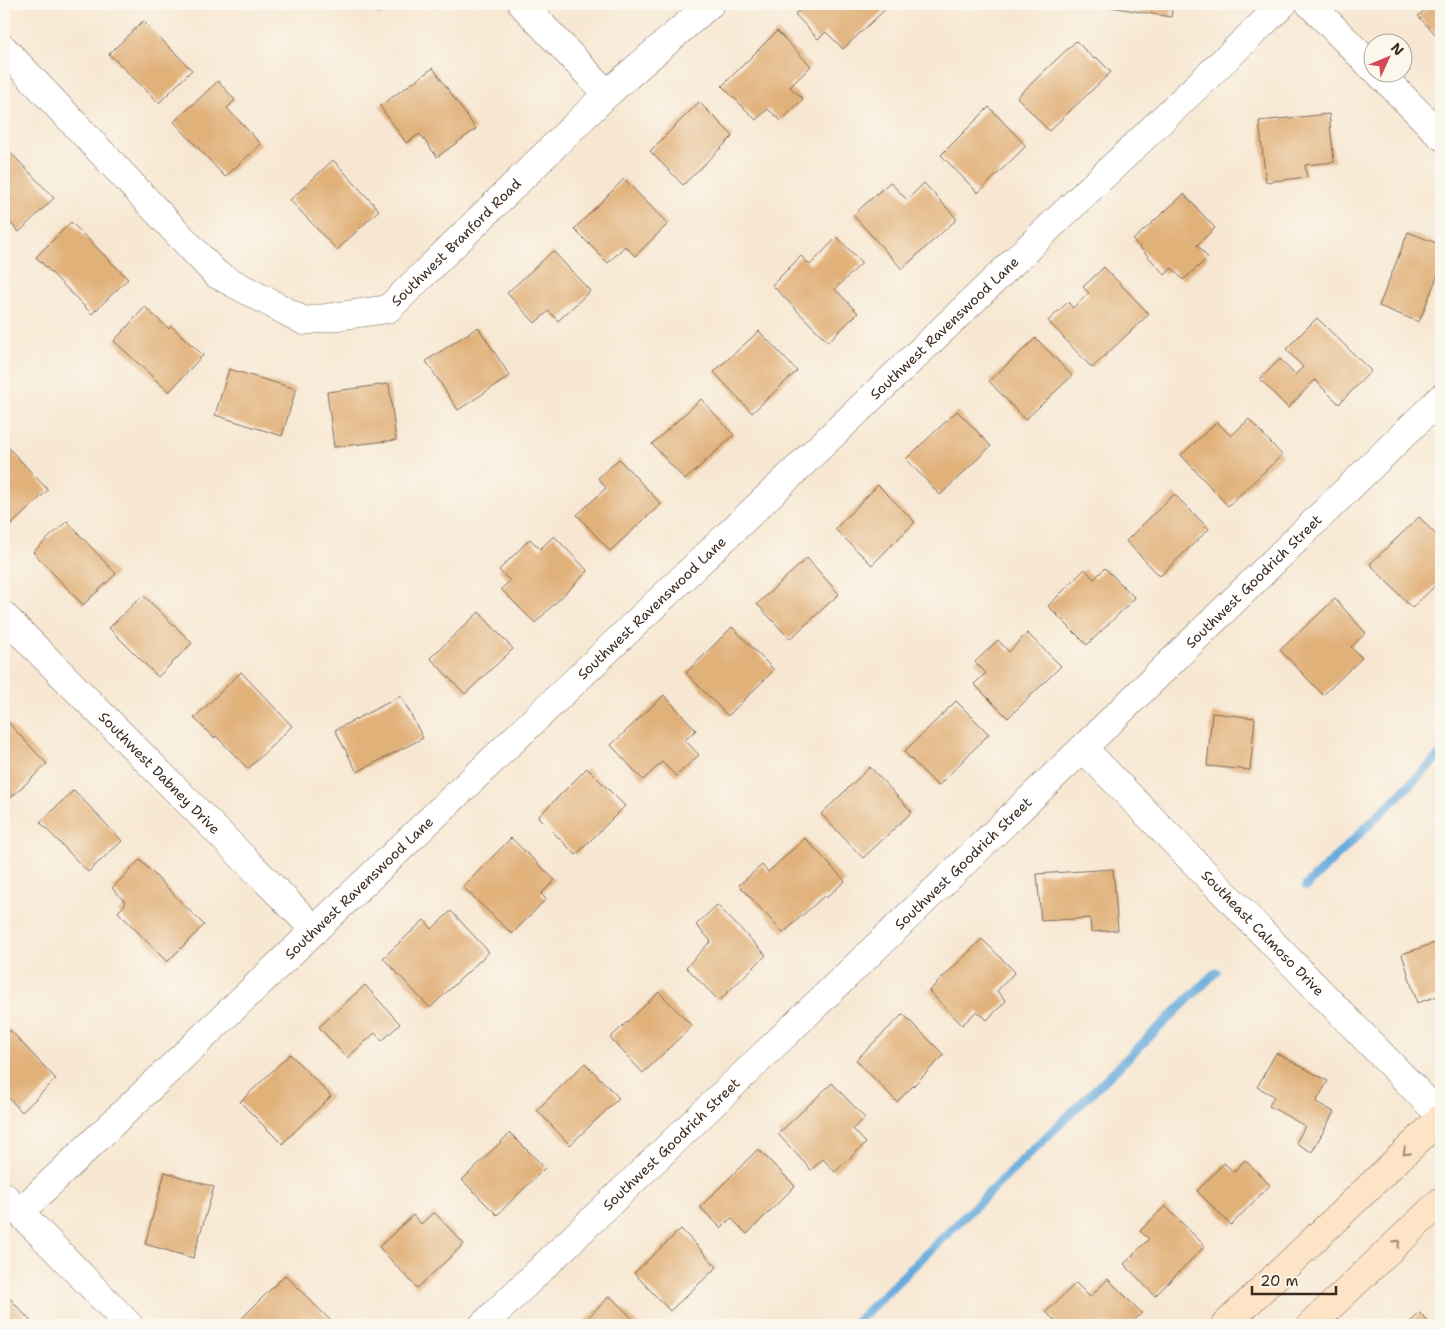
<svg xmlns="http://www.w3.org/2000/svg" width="1445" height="1329" font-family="'Shantell Sans',sans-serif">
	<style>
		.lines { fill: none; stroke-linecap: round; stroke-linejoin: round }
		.stream { stroke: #68abdd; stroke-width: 9 }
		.building { fill: #e1b17a }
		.minor-casing { stroke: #7d6c5d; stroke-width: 29 }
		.secondary-casing { stroke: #7d6c5d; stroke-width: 29 }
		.minor { stroke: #fff; stroke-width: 28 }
		.secondary { stroke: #fee4c6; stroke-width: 28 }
		.oneway { stroke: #9c8772 }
		.labels { text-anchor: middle; stroke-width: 5; stroke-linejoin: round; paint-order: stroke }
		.street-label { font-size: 14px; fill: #3b2a1e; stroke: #fbf7ec }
	</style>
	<rect width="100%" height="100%" fill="#fbf7ec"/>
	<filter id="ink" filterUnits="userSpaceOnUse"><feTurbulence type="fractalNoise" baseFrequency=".02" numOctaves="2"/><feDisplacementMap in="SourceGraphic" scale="10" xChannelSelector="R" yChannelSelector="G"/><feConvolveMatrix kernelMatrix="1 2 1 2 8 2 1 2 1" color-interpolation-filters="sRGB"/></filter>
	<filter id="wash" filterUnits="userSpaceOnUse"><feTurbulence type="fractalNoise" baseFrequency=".0096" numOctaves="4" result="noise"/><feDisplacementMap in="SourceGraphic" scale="20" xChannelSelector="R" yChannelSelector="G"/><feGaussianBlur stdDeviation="1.12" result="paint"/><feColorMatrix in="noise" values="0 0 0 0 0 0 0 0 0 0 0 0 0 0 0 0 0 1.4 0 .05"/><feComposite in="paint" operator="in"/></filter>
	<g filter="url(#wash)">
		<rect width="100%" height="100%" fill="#f7e7d2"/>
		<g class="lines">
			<path class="stream" d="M1306,886L1441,754
				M853,1325L1216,972"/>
		</g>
		<g id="blocks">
			<path class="building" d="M352,4H382L379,13Z
				M807,4H891L843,49L826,32L818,39L795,14Z
				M1100,4H1173L1171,17L1099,5Z
				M1431,4H1441V40L1418,16Z
				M143,21L192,70L159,103L109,54Z
				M777,31L811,66L790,87L803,99L781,121L768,109L756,120L722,86Z
				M1076,41L1094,59L1096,57L1111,72L1049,131L1017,97Z
				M433,68L476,129L437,157L420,134L406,143L380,106Z
				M218,81L235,100L227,108L261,144L225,177L174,122Z
				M699,102L733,136L683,185L650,151Z
				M989,107L1026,146L978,193L941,155Z
				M1329,114L1334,162L1305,165L1307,177L1266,182L1259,121Z
				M9,151L54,198L19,232L4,216V155Z
				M333,160L379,210L337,250L290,200Z
				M624,179L668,224L635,256L625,246L608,263L574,229Z
				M890,182L907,200L924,183L957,219L902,269L853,215Z
				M1184,194L1215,228L1197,245L1208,258L1183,280L1172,268L1165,275L1133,240Z
				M71,222L128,279L92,314L36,257Z
				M1408,232L1441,245V267L1419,322L1379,306Z
				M837,237L862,263L835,289L858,313L828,342L772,285L801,256L810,265Z
				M553,251L590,291L558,321L549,311L535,323L507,293Z
				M1104,267L1149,314L1092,368L1048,321L1068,302L1073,308L1089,293L1083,287Z
				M145,307L169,329L171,326L203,355L169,392L114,341Z
				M1317,318L1371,371L1339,404L1315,380L1288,408L1260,379L1280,359L1295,375L1303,367L1286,349Z
				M478,327L510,376L458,410L426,361Z
				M759,331L797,371L752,413L714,372Z
				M1036,338L1072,376L1025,420L989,381Z
				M229,369L296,389L282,436L215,415Z
				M389,384L396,440L334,447L327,392Z
				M701,399L734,435L685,480L652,444Z
				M957,411L991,446L940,495L906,459Z
				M1249,419L1282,455L1228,506L1181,455L1217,422L1231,436Z
				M4,443L48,490L10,526L4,520Z
				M619,459L661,504L610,551L577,515L606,488L598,478Z
				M878,485L915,522L872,565L835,529Z
				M1174,494L1209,529L1160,576L1126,541Z
				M1419,517L1441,540V580L1412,608L1370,564Z
				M67,521L116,574L83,605L33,552Z
				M554,536L588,571L535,623L501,589L510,581L499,570L530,539L540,549Z
				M807,558L839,594L790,639L757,604Z
				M1105,568L1135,598L1087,645L1048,606L1085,569L1094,579Z
				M143,595L192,643L158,677L109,628Z
				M1335,599L1366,633L1351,647L1362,658L1323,695L1280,650Z
				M479,612L513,649L465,694L430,658Z
				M732,627L774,670L728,716L686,673Z
				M1027,633L1061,666L1008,718L974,684L986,673L975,662L998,640L1009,652Z
				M241,672L292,726L248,769L216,736L214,738L194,718Z
				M664,695L696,730L685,740L699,755L676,776L662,762L643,780L611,745Z
				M401,696L423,738L357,772L335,730Z
				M956,701L989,734L938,786L904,752Z
				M1212,713L1255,718L1250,770L1207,766Z
				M4,718L47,764L5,803L4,802Z
				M870,767L912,812L863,858L821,814Z
				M587,768L625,806L576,855L538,817Z
				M74,790L122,841L88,872L40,822Z
				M511,838L555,880L541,894L546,899L512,934L463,887Z
				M805,838L845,881L826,898L824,896L783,933L739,885L762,865L768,872Z
				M140,860L204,925L167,962L118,912L126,903L112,888Z
				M1113,869L1118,930L1091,932L1090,918L1041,921L1037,874Z
				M717,905L766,955L719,1001L686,967L711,941L696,925Z
				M451,911L489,952L430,1008L383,958L424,920L432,929Z
				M982,939L1015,972L997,991L1006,1001L987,1020L977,1011L962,1025L929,991Z
				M1441,941V995L1417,1003L1402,954Z
				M365,985L400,1024L382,1041L375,1033L347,1058L319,1027Z
				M659,992L692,1026L643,1073L610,1038Z
				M903,1014L944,1055L897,1102L856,1060Z
				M10,1030L56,1079L22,1112L4,1093V1037Z
				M1276,1053L1328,1081L1316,1102L1334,1112L1312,1152L1296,1143L1305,1126L1269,1106L1274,1096L1257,1087Z
				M290,1054L331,1096L282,1144L240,1102Z
				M585,1063L619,1098L570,1145L537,1110Z
				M832,1083L865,1118L853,1129L866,1143L835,1172L823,1159L811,1170L778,1134Z
				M510,1133L545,1168L497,1215L462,1180Z
				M758,1149L795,1186L747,1234L731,1218L721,1228L700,1207Z
				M1245,1160L1270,1185L1231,1225L1197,1191L1224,1163L1234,1172Z
				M165,1172L214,1187L193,1258L145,1244Z
				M1165,1206L1205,1246L1155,1296L1124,1264L1149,1239L1140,1231Z
				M434,1212L464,1244L417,1288L379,1247L413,1215L421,1224Z
				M681,1229L717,1267L670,1311L634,1273Z
				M285,1275L335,1325H248L241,1319Z
				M1108,1279L1142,1313L1129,1325H1110L1108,1323L1106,1325H1059L1046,1312L1076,1283L1090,1297Z
				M4,1292L34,1325H4Z
				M610,1296L639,1325H580Z
				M1420,1313L1431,1325H1407Z"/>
		</g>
	</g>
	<g filter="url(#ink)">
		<use href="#blocks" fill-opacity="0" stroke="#7d6c5d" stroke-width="1"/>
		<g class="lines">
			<defs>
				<g id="minor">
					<path d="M522,4L607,94"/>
					<path d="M1310,4L1372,67"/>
					<path id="s1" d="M4,49L216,274L304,321L388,309L607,94L710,4"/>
					<path d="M1378,72L1441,136"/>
					<path id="s2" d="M4,616L315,930"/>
					<path id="s3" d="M1083,748L1441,1116"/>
					<path d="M4,1196L129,1325"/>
					<path id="s4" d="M20,1212L1283,4"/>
					<path id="s5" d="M483,1325L1083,748L1441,398"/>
				</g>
				<path id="secondary" d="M1225,1325L1441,1118
					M1311,1325L1441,1201"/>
			</defs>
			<use href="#minor" class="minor-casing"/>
			<use href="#secondary" class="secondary-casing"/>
			<use href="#minor" class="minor"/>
			<use href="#secondary" class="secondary"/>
		</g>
		<defs><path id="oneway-chevron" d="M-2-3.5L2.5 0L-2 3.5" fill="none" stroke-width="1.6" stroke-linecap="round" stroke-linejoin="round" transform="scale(1.25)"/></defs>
		<g class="oneway">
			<use href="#oneway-chevron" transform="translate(1406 1152) rotate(136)"/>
			<use href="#oneway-chevron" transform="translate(1397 1243) rotate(-44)"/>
		</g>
	</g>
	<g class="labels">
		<g class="street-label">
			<text dy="5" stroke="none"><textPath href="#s1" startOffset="589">Southwest Branford Road</textPath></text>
			<text dy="5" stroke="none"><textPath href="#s4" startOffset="1279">Southwest Ravenswood Lane</textPath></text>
			<text dy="5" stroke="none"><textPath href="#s5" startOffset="1071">Southwest Goodrich Street</textPath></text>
			<text dy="5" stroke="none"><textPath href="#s4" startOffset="874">Southwest Ravenswood Lane</textPath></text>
			<text dy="5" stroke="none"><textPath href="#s2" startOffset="221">Southwest Dabney Drive</textPath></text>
			<text dy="5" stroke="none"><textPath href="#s5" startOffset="666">Southwest Goodrich Street</textPath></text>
			<text dy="5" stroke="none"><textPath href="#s4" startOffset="469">Southwest Ravenswood Lane</textPath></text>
			<text dy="5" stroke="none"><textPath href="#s3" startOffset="258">Southeast Calmoso Drive</textPath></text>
			<text dy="5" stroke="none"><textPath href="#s5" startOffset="261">Southwest Goodrich Street</textPath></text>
		</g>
	</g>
	<rect width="1445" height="1329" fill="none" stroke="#fbf7ec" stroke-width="20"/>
	<g transform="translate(1388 58) rotate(46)"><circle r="24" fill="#fbf7ec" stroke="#aea59a"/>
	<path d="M0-4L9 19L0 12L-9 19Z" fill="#d1495b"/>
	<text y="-8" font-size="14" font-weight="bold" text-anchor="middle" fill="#3b2a1e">N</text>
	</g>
	<path d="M1252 1286v8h84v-8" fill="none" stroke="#3b2a1e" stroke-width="2.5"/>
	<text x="1260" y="1286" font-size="15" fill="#3b2a1e" stroke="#fbf7ec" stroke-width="4" paint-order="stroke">20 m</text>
</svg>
